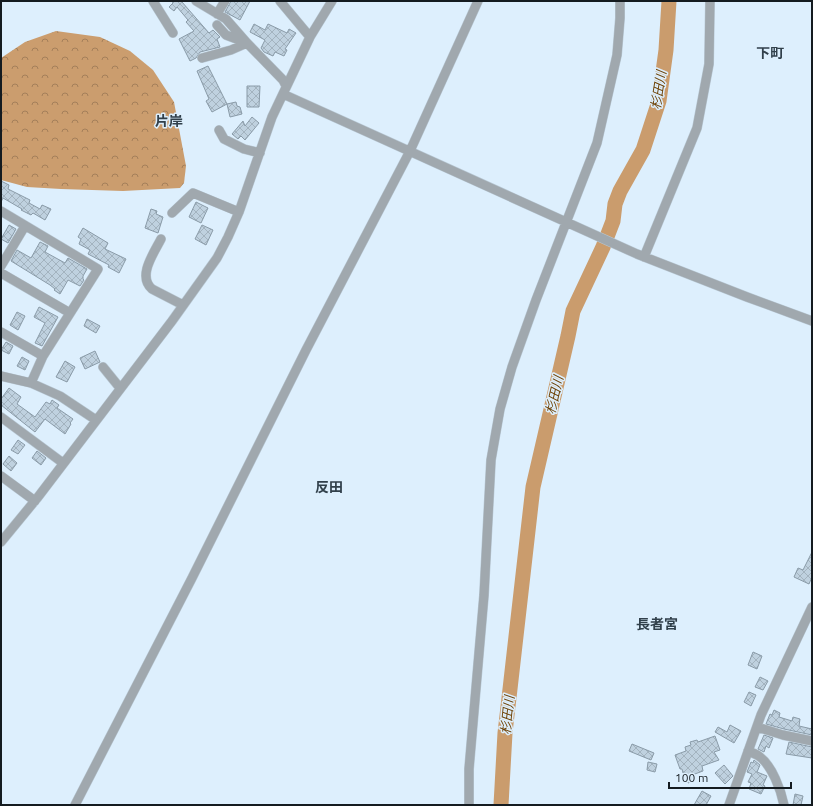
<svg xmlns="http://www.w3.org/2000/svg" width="813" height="806" font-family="Ubuntu,'Noto Sans JP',sans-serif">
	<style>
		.forest { fill: url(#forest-crowns) }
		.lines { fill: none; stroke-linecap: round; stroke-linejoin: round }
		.river { stroke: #ca9c6d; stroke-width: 15 }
		.building { fill: url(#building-cross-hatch); stroke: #8a9ba8 }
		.minor-casing { stroke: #b9c9d5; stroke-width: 10 }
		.minor { stroke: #a0a8ae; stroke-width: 9 }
		.labels { text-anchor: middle; stroke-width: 3; stroke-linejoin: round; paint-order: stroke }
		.water-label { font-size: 13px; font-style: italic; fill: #6f4307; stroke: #ddeffd }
		.quarter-label { font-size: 14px; font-weight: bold; fill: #31404b; stroke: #ddeffd }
	</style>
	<defs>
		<pattern id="forest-crowns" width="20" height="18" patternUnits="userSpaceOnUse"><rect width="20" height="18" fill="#cb9d6e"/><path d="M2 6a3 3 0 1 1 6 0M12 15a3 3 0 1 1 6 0" fill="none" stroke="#a47f5a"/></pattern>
		<pattern id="building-cross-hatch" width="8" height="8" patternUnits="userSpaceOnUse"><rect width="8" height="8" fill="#bfd1df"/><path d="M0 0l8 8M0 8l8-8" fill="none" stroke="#a3b3bf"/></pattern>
	</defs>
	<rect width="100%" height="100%" fill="#ddeffd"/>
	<path class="forest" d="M56,31L100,37L130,51L153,70L174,102L186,166L184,183L180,188L123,191L61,189L27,187L1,180V58L25,42Z"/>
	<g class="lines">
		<path class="river" d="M501,805L505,733L533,487L568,336L573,311L603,247L613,221L615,204L620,191L643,150L659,101L666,50L669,1"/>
	</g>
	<path class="building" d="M172,1H183L182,2L209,33L213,30L220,37L217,39L220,47L200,52L196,58L190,61L179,39L194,31L186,22L188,20L177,7L174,11L169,7L173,3Z
		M231,1H250L240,20L225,12Z
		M254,24L265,30L268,24L287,33L289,29L296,33L285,49L287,50L284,56L275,52L273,56L264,52L261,48L265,40L250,32Z
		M208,66L227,104L212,112L206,101L209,99L197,71Z
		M247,86H260L259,107H247Z
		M236,102L237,106L240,107L242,114L230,117L227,104Z
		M252,117L259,123L245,140L241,136L238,139L232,134L243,121L245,126Z
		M1,181L9,185L8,189L30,200L29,203L40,209L42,205L51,209L45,220L33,213L31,215L21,210L22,209L3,198L1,202Z
		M196,202L208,208L201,223L189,217Z
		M151,209L157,211L156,214L163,217L158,233L145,228Z
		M9,225L16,229L8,243L1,239Z
		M202,225L213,230L206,245L195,239Z
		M83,228L108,243L105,249L126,259L119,273L108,267L109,265L88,254L90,250L79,244L81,239L78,237Z
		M40,242L48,246L45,252L65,263L68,258L87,269L83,276V279L84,280L80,286L68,280L60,294L54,290L55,289L50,285L11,261L17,250L31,258Z
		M39,307L58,317L42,346L35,343L45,323L34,317Z
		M17,312L25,316L18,330L10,325Z
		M87,319L100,326L96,333L84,326Z
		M6,342L13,346L9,354L1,350Z
		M95,351L100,362L85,369L80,358Z
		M22,357L29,361L25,370L17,366Z
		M65,361L75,367L67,382L56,377Z
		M9,388L21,397L17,404L35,417L46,402L50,404L52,400L59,405L57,408L73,419L70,423L71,424L65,434L45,419L35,432L1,405V399Z
		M18,440L25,445L18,454L11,450Z
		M37,451L46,458L41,465L32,458Z
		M9,456L17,463L11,471L3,464Z
		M812,552V577L809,584L794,577L798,568L803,570Z
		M753,652L762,656L757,669L748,665Z
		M760,677L768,681L763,690L755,687Z
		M749,692L756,695L751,706L744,702Z
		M774,710L780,713L779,717L792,721L793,717L800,719L799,726L812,729V735L784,729L766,724L770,714L772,715Z
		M730,725L741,731L734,743L715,732L718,727L727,732Z
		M764,735L773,738L769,748L766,746L764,752L758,749Z
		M715,736L720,750L714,752L719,760L702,766L703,771L692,775L694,781L688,783L685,772L683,773L682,769H680L675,755L686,751L685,747L691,745L690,742L697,740L698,742Z
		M789,742L812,747V758L786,754Z
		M632,744L654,753L651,760L629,751Z
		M754,760L760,765L757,772L767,776L763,785L765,786L761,794L749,789L751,783L748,782L752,774L747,772L751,762L753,763Z
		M648,762L657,764L655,772L647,770Z
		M724,765L733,776L725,784L715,773Z
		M702,791L711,796L706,805H694Z
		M795,794L803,796L801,805H793Z"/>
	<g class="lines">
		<defs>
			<path id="minor" d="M153,1L173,33
				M196,1L226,19L247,43L283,80L286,86
				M280,1L310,37
				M217,14L225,1
				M217,25L226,35L247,43
				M202,58L231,50L247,43
				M283,94L637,254L747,297L812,321
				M219,130L224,139L244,149L260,153
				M1,211L98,269L43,356L31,383
				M172,213L193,193L239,212
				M161,239C154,253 137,276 152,289L183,305
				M644,257L697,128L709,64L710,1
				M1,266L25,226
				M1,273L70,313
				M1,332L43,356
				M103,367L120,388
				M1,376L31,383L60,396L96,420
				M1,417L63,463
				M1,476L35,501
				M1,542L38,497L172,321L217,258L228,237L239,212L272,117L310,37L332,1
				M757,727L783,735L812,741
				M748,751C752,753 757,754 760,757C772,766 781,790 784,805
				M75,805L192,578L306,350L410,151L478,1
				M469,805V769L484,595L491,460L500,409L512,367L536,300L597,143L617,55L620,18V1
				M729,805L761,715L812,607"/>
		</defs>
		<use href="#minor" class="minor-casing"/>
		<use href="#minor" class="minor"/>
	</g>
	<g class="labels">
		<g class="water-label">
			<text transform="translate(658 90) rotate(-81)" y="5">杉田川</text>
			<text transform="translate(554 395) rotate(-77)" y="5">杉田川</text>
			<text transform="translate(507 715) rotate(-84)" y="5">杉田川</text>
		</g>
		<g class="quarter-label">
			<text x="770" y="58">下町</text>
			<text x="169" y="126">片岸</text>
			<text x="329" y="492">反田</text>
			<text x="657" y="629">長者宮</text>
		</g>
	</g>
	<rect width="813" height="806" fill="none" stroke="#141b20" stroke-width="4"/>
	<path d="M669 782v6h122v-6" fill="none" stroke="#141b20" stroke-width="2"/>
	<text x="675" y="782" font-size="12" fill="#141b20" stroke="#ddeffd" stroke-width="3" paint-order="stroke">100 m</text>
</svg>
